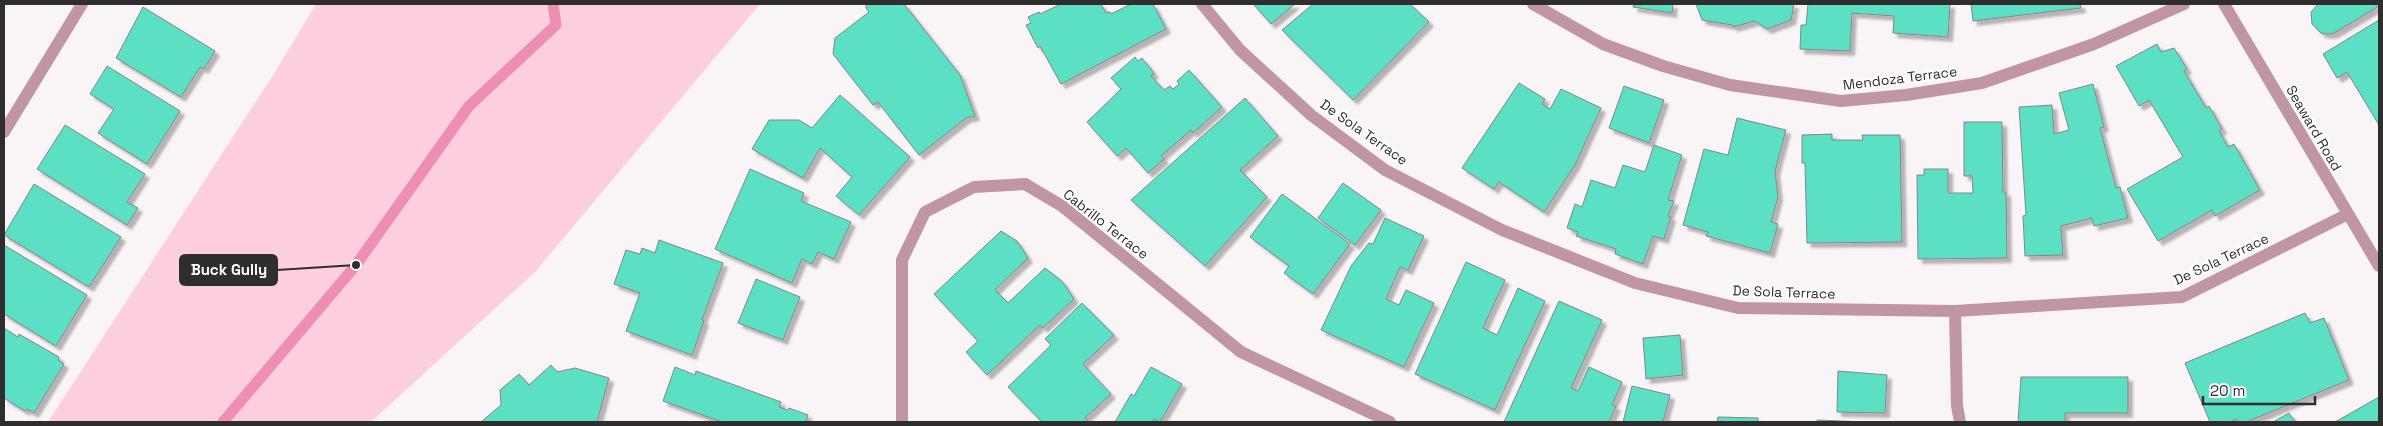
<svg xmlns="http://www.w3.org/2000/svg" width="2383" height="426" font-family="'Space Grotesk',sans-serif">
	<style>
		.green { fill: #fdcfde }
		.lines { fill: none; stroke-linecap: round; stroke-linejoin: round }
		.stream { stroke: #ee8eb2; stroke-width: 11 }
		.building { fill: #5ce0c4; stroke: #828685; filter: url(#shadow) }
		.minor { stroke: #c196a4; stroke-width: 12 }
		.labels { text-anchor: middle; stroke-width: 4; stroke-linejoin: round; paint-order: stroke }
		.street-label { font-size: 14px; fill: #2f2e2e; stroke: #fff }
		.leader { fill: none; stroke: #2f2e2e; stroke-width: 2 }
		.callout-dot { fill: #2f2e2e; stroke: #fff; stroke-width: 2 }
		.callout { fill: #2f2e2e; stroke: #2f2e2e; stroke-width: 2 }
		.callout-label { font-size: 15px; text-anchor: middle; font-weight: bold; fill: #fff }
	</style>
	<defs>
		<filter id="shadow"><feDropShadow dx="4.5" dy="4.5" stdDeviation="1" flood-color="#0004"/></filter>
	</defs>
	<rect width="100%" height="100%" fill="#f9f4f5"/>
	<path class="green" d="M316,4H760L535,272L371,422H48L275,72Z"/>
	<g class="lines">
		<path class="stream" d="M223,422L356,265L469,106L556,25L553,4"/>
	</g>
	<path class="building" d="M866,4H904L960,75L975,116L966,118L919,155L878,102L873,105L833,54L835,38L869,12L866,8Z
		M1061,4H1101L1106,13L1110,12L1111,14L1131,4H1153L1166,29L1061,84L1040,46L1038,48L1026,25L1031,23L1028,17L1039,12L1040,14Z
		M1253,4H1295L1271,24Z
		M1313,4H1410L1429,22L1353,100L1282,30Z
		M1634,4H1673L1672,13L1633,7Z
		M1696,4H1794L1791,20L1767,29L1755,21L1733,27L1732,25L1702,20Z
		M1808,4H1950L1948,37L1893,33L1894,16L1852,13L1850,51L1800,49L1801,25H1806Z
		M1971,4H2080L2081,8L1973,21Z
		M2318,4H2379V6L2334,33L2328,34L2321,33L2312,24L2311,12Z
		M143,7L215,51L204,69L200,67L181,97L116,58Z
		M2379,20V125L2347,72L2337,78L2323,54Z
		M2157,44L2161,52L2174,48L2187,69L2184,71L2206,108L2209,106L2222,129L2219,131L2228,147L2234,144L2260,190L2215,216L2212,210L2158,241L2127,189L2183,157L2149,100L2139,106L2116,66Z
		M1135,57L1138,61L1142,58L1154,73L1151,76L1164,90L1170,86L1173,89L1179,84L1177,81L1189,70L1222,107L1193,133L1191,130L1161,156L1164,159L1148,173L1126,148L1117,156L1087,122L1121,89L1111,78Z
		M107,66L180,111L147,164L98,133L114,109L90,94Z
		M1519,83L1545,99L1542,104L1550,109L1561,89L1601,108L1575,165L1544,212L1499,182L1494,189L1462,168Z
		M2093,84L2104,127L2100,128L2116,188L2120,187L2128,218L2094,226L2092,218L2061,226L2063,255L2025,256L2023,216L2026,215L2019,107L2052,105L2054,134L2069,130L2059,93Z
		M1624,86L1664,100L1649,143L1609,128Z
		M840,95L910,157L859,215L836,196L852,177L820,148L803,178L752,149L769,120H799L812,128Z
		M1245,98L1278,136L1240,170L1267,197L1205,266L1131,200Z
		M1737,118L1786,130L1775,171L1778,197L1771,222L1778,224L1770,253L1706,236L1708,232L1683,225L1704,149L1728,155Z
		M1964,122H2002L2003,192H2006L2007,258L1918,259L1917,175H1924V169H1948V193H1973L1972,176H1964Z
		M65,125L145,174L127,202L138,208L127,225L37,169Z
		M1832,134V140H1863L1862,135H1900L1902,242L1807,243L1805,163H1802V135Z
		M1654,145L1682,155L1668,200L1674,201L1668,216L1671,217L1664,239L1653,236L1643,264L1615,254L1616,249L1576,236L1578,232L1567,228L1575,204L1582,207L1591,180L1615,188L1623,165L1645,172Z
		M750,169L804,193L801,201L851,222L834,259L818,252L812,264L802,259L792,283L715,249Z
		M1343,183L1381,210L1355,245L1318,218Z
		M34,184L121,237L89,287L4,235Z
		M1282,194L1350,244L1313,294L1284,273L1289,266L1250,237Z
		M1385,218L1424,236L1408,270L1400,267L1386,299L1399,305L1406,290L1434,303L1404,367L1321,330L1351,266L1369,243L1373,244Z
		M1001,231L1017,241L1028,258L995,290L1008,303L1045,268L1062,281L1074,299L1043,328L1040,325L987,375L966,352L978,341L934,294Z
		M659,240L723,263L702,320L704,321L692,355L626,331L640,293L614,284L626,250L640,254L642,248L655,253Z
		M4,245L87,295L56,346L4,314Z
		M1466,262L1505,280L1483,328L1497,335L1518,288L1545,301L1495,410L1415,374Z
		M756,279L800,297L783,340L738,323Z
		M1559,301L1602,320L1571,388L1578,391L1589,367L1622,382L1612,405L1616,406L1609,422H1504Z
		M1082,303L1114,335L1083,364L1111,394L1085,418L1089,422H1042L1008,387L1051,345L1045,339Z
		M2305,313L2310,323L2324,318L2349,380L2246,422H2239L2237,419L2230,422H2210L2185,363Z
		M4,328L18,337L19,334L59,357L58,360L64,364L34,413L27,409L25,411L4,398Z
		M1680,335L1683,375L1646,379L1643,338Z
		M551,365L557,372L575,368L609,378L597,422H481L501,405L500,390L519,374L529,385Z
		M675,367L695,375L696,371L781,402L779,407L788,410L789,408L808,415L806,421L809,422H722L663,401Z
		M1151,367L1182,384L1160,422L1154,419L1152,422H1115L1131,394L1134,396Z
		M1838,371L1887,375L1885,413L1837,412Z
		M2021,377H2128V413H2065V422H2018Z
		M1632,386L1670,395L1663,422H1623Z
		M2379,397V422H2335Z
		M2289,413L2295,422H2273Z
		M1718,417L1758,418V422H1717Z
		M1817,420L1865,422H1817Z"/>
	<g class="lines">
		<path class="minor" d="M1202,4L1240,50L1311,115L1385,170L1502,230L1635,283L1738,308L1955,311L2182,297L2348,214
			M1533,4L1603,44L1663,66L1730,85L1841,101L1906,95L1982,83L2094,44L2184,4
			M2224,4L2379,266
			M4,132L82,4
			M1955,311L1957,406L1960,422
			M902,422V260L925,212L974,187L1025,184L1062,206L1241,352L1390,422"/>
	</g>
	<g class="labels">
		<g class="street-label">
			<text transform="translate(1900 78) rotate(-7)" y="5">Mendoza Terrace</text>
			<text transform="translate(2314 128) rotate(60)" y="5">Seaward Road</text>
			<text transform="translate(1364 132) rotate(35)" y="5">De Sola Terrace</text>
			<text transform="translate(1106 224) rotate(38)" y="5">Cabrillo Terrace</text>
			<text transform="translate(2221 259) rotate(-25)" y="5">De Sola Terrace</text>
			<text transform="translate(1784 292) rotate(2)" y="5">De Sola Terrace</text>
		</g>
	</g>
	<path class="leader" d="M356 265L277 270"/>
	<circle class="callout-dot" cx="356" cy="265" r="5"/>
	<rect class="callout" x="180" y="255" width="97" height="30" rx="5"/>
	<g class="callout-label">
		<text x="229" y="275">Buck Gully</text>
	</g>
	<rect width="2383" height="426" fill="none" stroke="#2f2e2e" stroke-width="10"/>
	<path d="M2203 396v8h112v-8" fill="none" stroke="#2f2e2e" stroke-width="2.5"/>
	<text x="2210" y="396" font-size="15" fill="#2f2e2e" stroke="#ffffff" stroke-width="4" paint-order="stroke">20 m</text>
</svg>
